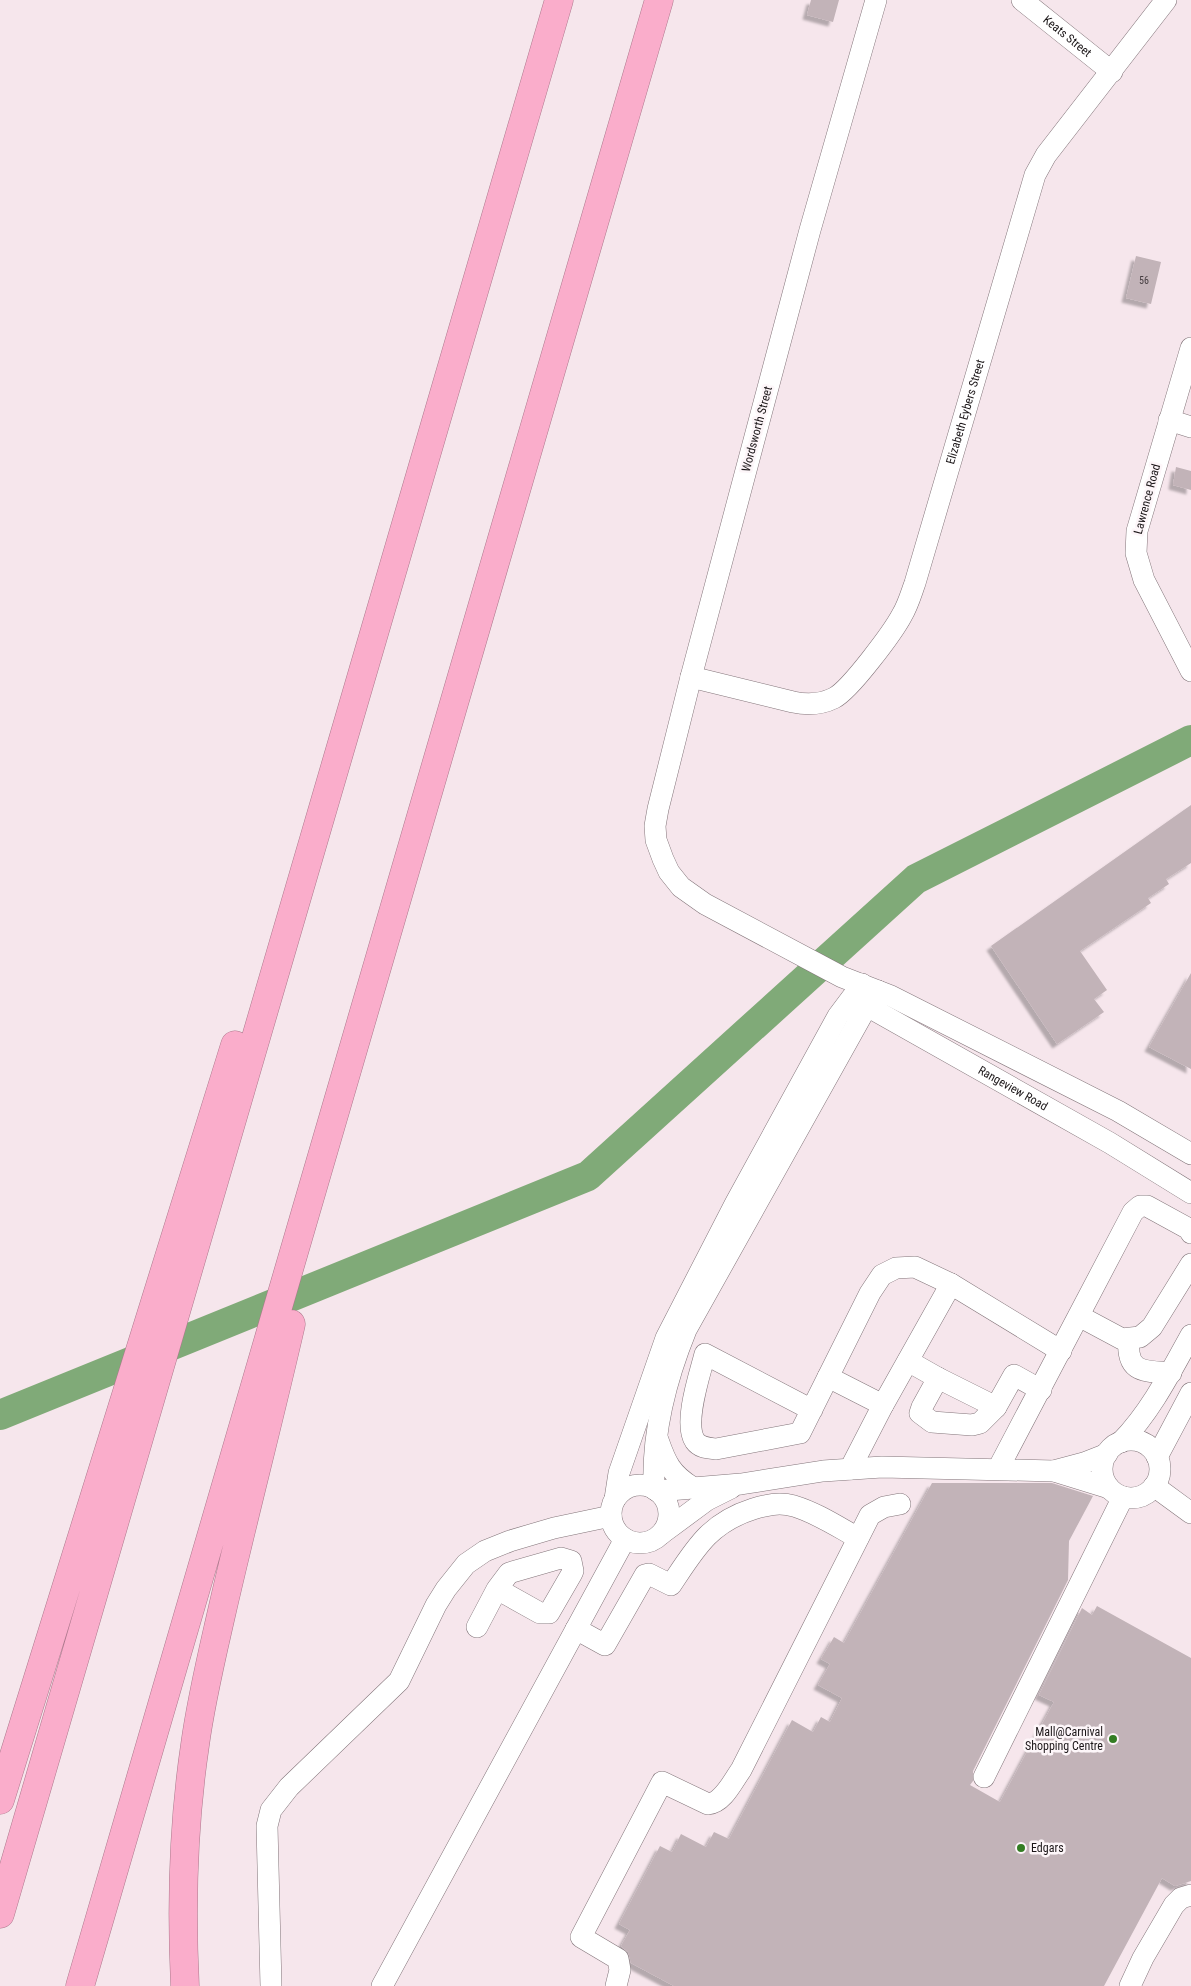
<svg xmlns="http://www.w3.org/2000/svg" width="1191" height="1986" font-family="'Roboto Condensed',sans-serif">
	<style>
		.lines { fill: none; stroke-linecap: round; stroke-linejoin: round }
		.river { stroke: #80aa78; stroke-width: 30 }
		.building { fill: #c2b3b8; filter: url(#shadow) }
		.minor-casing { stroke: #83757a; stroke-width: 22 }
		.highway-casing { stroke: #ac788c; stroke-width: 29 }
		.minor { stroke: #fff; stroke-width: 21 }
		.highway { stroke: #faadcb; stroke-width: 28 }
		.poi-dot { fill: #337d23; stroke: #fdf6f9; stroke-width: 2 }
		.labels { text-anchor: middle; stroke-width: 5; stroke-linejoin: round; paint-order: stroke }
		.number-label { font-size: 10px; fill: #453d40 }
		.street-label { font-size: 12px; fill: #1b1618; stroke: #fdf6f9 }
		.poi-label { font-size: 12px; fill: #1b1618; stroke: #fdf6f9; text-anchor: end }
	</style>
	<defs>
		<filter id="shadow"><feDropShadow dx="-4.5" dy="4.5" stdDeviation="1" flood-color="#0004"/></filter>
	</defs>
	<rect width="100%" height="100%" fill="#f6e6ec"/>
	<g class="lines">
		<path class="river" d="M0,1415L588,1176L916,879L1191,740"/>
	</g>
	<path class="building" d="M811,0H839L833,22L807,15Z
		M1136,256L1161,262L1151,304L1126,298Z
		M1176,467L1191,471V490L1173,485Z
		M1191,805V863L1166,879L1169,884L1148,898L1151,903L1080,951L1107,990L1094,999L1104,1012L1057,1044L991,946Z
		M1191,973V1069L1149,1047Z
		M932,1483H1052L1093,1496L1069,1541L1068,1580L973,1771V1781L970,1785L1000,1802L1054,1702L1039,1695L1082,1608L1092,1615L1097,1606L1191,1658V1881L1175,1886L1162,1878L1104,1986H674L631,1963L628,1952L621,1946L630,1930L619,1924L660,1846L672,1852L681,1834L706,1847L714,1832L729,1839L792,1720L813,1732L821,1717L830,1722L842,1698L818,1685L830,1664L821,1659L834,1637L844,1643Z"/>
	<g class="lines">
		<defs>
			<g id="minor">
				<path d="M876,0L810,230L691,677L658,809L655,826L656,840L663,859L669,872L681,887L705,904L842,977L891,996L1118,1111L1191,1154"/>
				<path id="s1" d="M1022,0L1112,72"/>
				<path d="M1191,348L1137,531L1136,553L1144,580L1191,671"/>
				<path d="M1169,420L1191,427"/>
				<path id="s2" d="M691,677L793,702C807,705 820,705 834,698C850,690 893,632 902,615C908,605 911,594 915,583L1035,175L1046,155L1166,0"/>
				<path id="s3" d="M857,997L867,1006L1110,1143L1191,1193"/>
				<path d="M1079,1316L1122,1339L1140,1337L1152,1327L1191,1264"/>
				<path d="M1129,1339C1126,1373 1143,1371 1171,1373"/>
				<path d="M908,1361L938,1378L996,1407"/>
				<path d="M828,1377L883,1405"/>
				<path d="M938,1378L922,1407L920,1413L932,1422L972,1425L980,1423L996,1407L1014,1375L1041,1390"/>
				<path d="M812,1410L705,1354C700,1374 683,1423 695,1441C700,1448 708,1448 716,1449L800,1433L870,1293L882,1275L896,1268L915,1267L951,1284L1061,1351"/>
				<path d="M658,1440C666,1463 671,1474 692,1487"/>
				<circle cx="1131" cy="1469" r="29"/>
				<path d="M1121,1442C1151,1411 1170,1373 1191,1335"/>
				<path d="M1157,1457L1191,1393"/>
				<path d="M850,1469L883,1405L951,1284"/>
				<path d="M998,1469L1133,1212L1140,1206H1147L1189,1229L1191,1233"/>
				<path d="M1054,1471L1084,1463L1107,1454"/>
				<circle cx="640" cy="1514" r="29"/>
				<path d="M1154,1486L1191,1513"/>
				<path d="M654,1489C652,1435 666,1379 686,1330L867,1006L878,991"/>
				<path d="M657,1491L741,1484L823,1471L882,1467L1054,1471L1109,1488"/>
				<path d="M615,1499L619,1473L666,1338L735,1204L838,1016L862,984"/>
				<path d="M661,1534L707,1500L731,1488"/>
				<path d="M477,1627L497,1589L509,1573L561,1558L571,1561L573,1571L571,1575L549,1613H540L497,1589"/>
				<path d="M576,1629L605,1645L645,1575L649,1574L671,1585C695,1549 709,1523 753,1509C766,1505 779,1502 794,1506C817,1513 838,1527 858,1538"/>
				<path d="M984,1777L1123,1497"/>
				<path d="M271,1986L267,1826L271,1810L289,1787L399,1681L436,1605L446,1589L466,1564L485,1551L510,1541L554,1528L611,1516"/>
				<path d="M382,1986L625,1539"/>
				<path d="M616,1986L620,1970L618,1959L581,1937L662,1782L708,1804C723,1803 733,1781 741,1770L870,1515L884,1507L900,1504"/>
				<path d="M1130,1986L1143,1958L1174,1905L1181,1898L1191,1895"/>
			</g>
			<path id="highway" d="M0,1800L235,1045
				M0,1914L559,0
				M80,1986L659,0
				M185,1986C181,1905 183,1825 195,1745C201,1700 212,1655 222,1611C244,1515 269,1420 291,1324"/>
		</defs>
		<use href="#minor" class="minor-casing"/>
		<use href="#highway" class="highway-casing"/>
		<use href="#minor" class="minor"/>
		<use href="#highway" class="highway"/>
	</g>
	<g class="poi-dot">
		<circle cx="1113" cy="1739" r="5"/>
		<circle cx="1021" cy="1848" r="5"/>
	</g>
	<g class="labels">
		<g class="number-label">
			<text x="1144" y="284">56</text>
		</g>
		<g class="street-label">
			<text dy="4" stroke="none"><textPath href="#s1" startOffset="58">Keats Street</textPath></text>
			<text dy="4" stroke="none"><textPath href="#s2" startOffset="468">Elizabeth Eybers Street</textPath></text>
			<text transform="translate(757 429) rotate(-75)" y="4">Wordsworth Street</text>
			<text transform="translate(1147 499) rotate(-75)" y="4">Lawrence Road</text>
			<text dy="4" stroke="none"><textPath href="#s3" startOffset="181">Rangeview Road</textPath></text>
		</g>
		<g class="poi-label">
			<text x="1103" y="1736">Mall@Carnival<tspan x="1103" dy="14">Shopping Centre</tspan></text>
			<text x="1031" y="1852" text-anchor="start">Edgars</text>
		</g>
	</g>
</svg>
